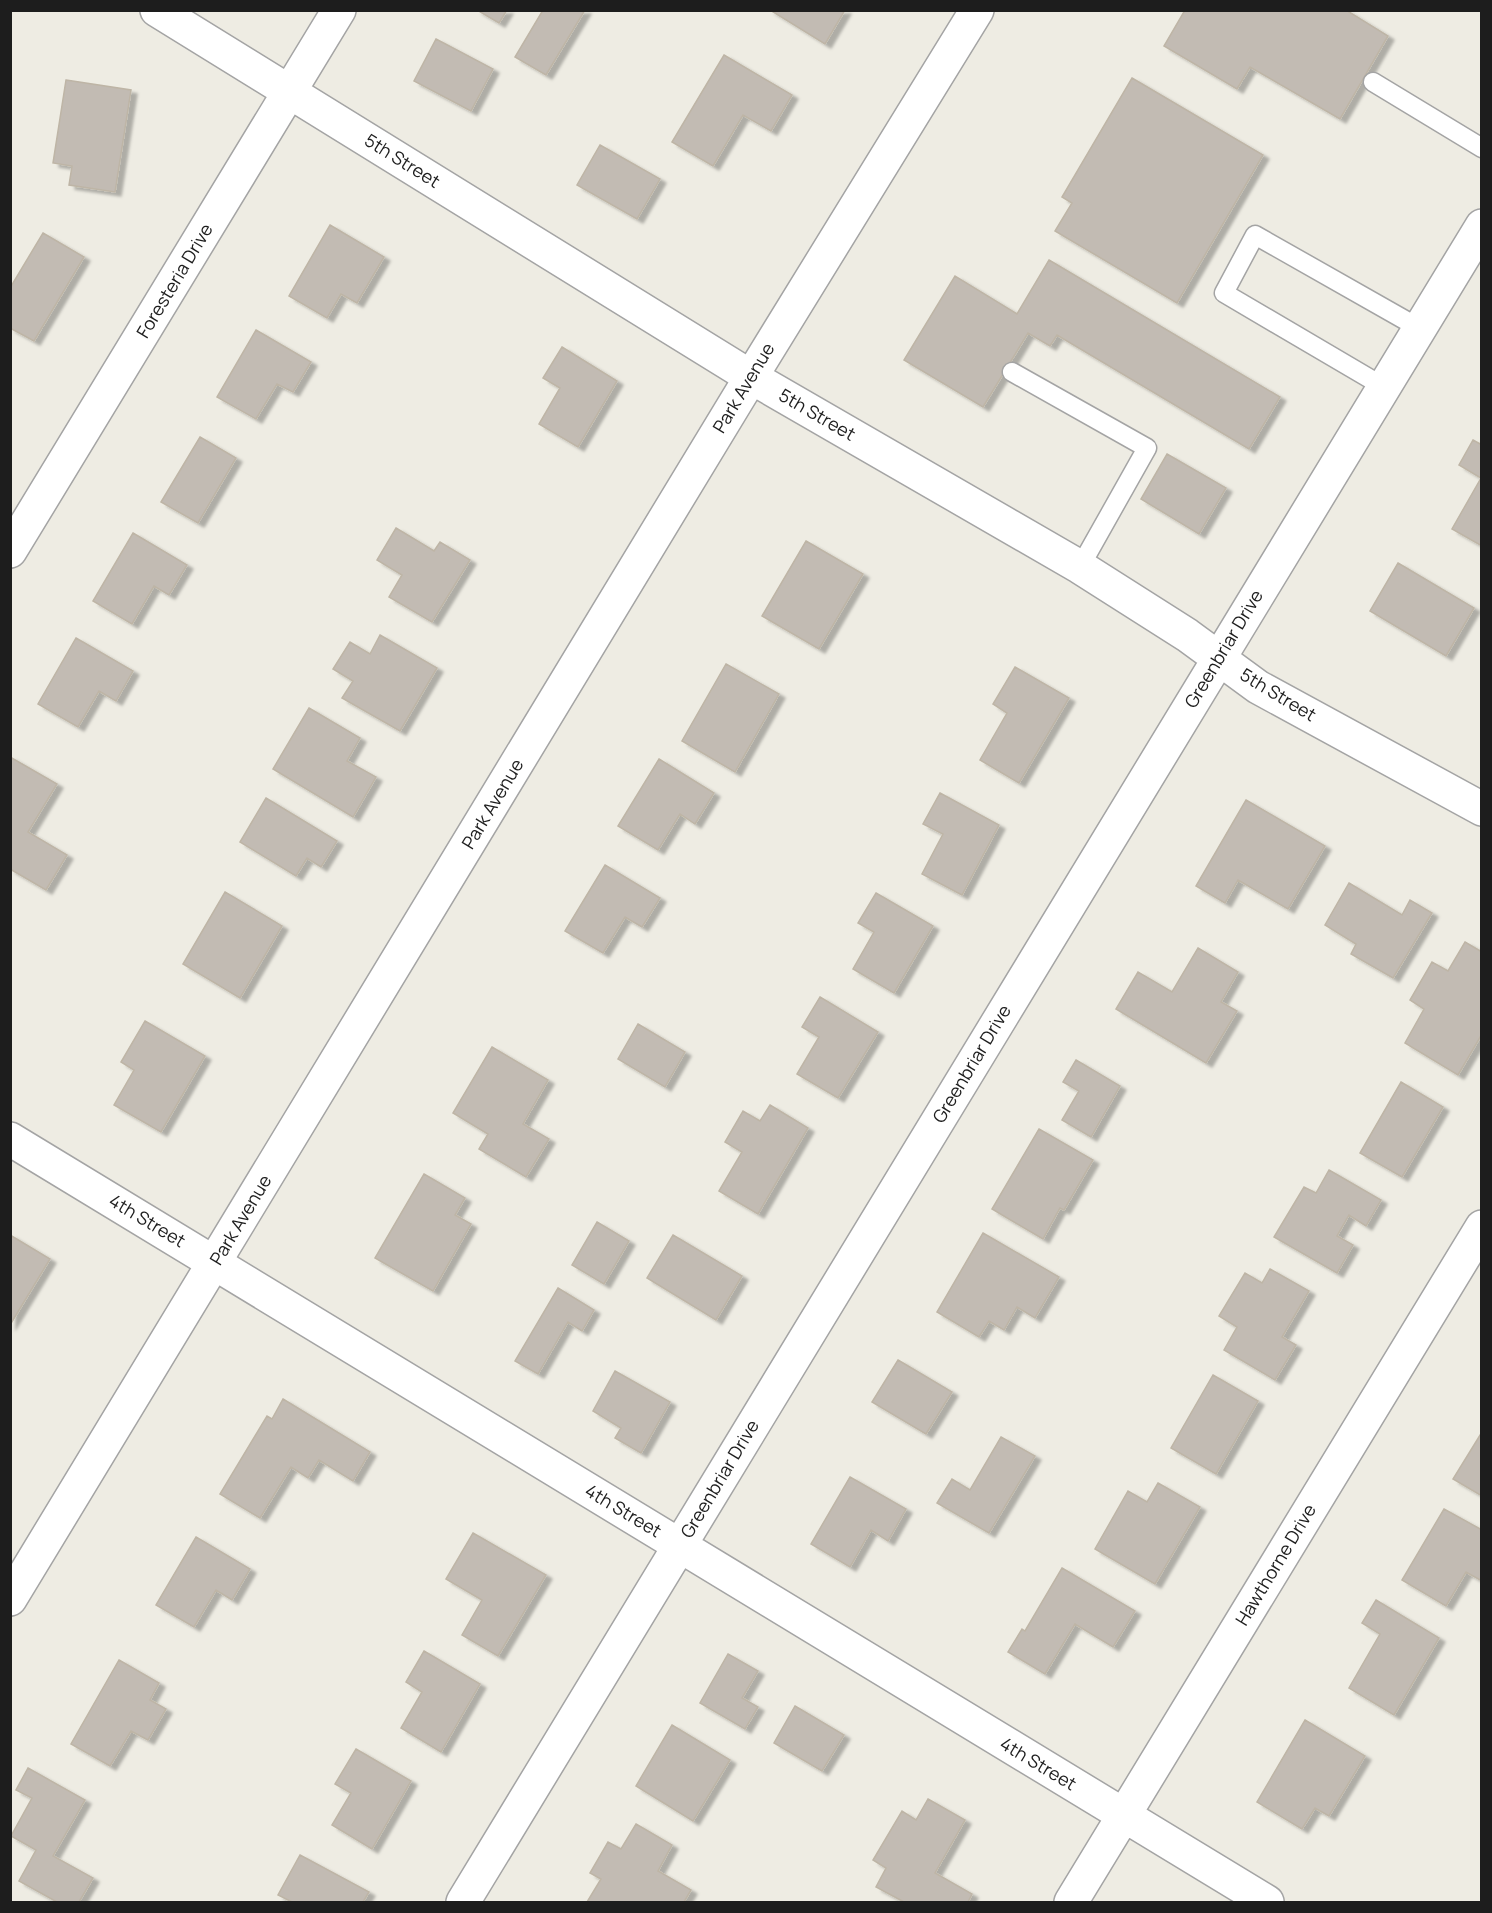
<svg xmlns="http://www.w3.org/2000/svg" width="1492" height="1913" font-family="Manrope,sans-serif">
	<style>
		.building { fill: #c2bbb3; stroke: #beb5a6; stroke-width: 1.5; filter: url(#shadow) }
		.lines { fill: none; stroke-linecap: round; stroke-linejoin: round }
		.service-casing { stroke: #a4a4a4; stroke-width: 21 }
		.minor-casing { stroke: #a4a4a4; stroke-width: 36 }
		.tertiary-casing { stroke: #a4a4a4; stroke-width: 36 }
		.service { stroke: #fff; stroke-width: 18 }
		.minor { stroke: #fff; stroke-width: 33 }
		.tertiary { stroke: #fff; stroke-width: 33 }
		.labels { text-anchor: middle; stroke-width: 5; stroke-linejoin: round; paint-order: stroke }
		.street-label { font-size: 18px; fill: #1d1d1d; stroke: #fff }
	</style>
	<defs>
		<filter id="shadow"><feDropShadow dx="6" dy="4" stdDeviation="1.5" flood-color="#0004"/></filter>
	</defs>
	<rect width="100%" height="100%" fill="#eeece3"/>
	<path class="building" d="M477,10H507L499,23Z
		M543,10H585L546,75L515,57Z
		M770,10H845L825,44Z
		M1185,10H1346L1388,36L1340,119L1250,67L1237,89L1164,46Z
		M436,39L493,69L471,111L414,81Z
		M724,55L792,95L771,131L743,115L713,166L672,142Z
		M1132,78L1263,155L1177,303L1055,231L1072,203L1062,197Z
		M66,80L131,90L115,192L69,185L72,166L53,163Z
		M600,145L660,179L637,219L577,185Z
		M330,225L384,257L357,303L341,294L327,318L289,296Z
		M43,233L84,257L34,341L10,328V288Z
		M1049,260L1280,397L1249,449L1057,335L1050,346L1028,333L983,407L904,360L955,276L1017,314Z
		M256,330L311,362L293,392L277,384L256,419L217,397Z
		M562,347L617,381L578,447L539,424L560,388L543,378Z
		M200,437L236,458L198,523L161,502Z
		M1473,440L1482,445V546L1452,529L1481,478L1459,465Z
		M1167,454L1226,488L1199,534L1141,499Z
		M396,528L434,551L440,542L470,560L432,622L389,597L402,575L377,560Z
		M133,533L187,565L169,595L154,586L132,624L93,601Z
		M806,541L863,574L819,649L762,616Z
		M1398,563L1474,608L1446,656L1370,611Z
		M380,635L437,668L400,731L342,698L353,681L333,669L350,642L370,654Z
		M76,638L133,671L116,701L99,691L78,727L38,704Z
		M726,664L779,694L735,772L682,741Z
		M1015,667L1069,698L1019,783L980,760L1007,713L993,704Z
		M309,708L360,738L347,761L376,777L353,817L273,769Z
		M10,757L57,784L28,832L67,855L46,890L10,869Z
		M659,759L714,793L695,824L680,814L658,850L618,826Z
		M940,793L999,825L962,895L922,874L943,834L923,824Z
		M266,798L337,841L321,867L307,858L296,876L240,842Z
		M1246,800L1325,846L1288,909L1238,880L1225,903L1196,886Z
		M605,865L660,898L642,927L625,917L603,953L565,931Z
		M1349,883L1402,915L1410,900L1432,913L1393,978L1351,954L1356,944L1325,925Z
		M225,892L282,926L240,998L183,964Z
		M876,893L933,926L894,993L853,969L874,932L858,923Z
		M1465,942L1482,952V1034L1458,1075L1405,1043L1424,1009L1410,1000L1432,962L1448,971Z
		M1198,948L1238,972L1221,1002L1237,1011L1206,1063L1116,1009L1138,972L1172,992Z
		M820,997L878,1032L838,1098L797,1074L819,1037L802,1027Z
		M145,1021L205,1056L161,1132L114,1105L134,1070L121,1062Z
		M638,1024L685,1052L665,1087L618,1059Z
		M492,1047L548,1080L523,1124L549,1139L526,1177L479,1149L488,1134L453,1113Z
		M1076,1060L1120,1086L1091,1137L1062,1120L1079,1091L1063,1082Z
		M1401,1082L1443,1107L1402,1177L1360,1153Z
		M770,1105L808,1128L758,1214L719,1191L742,1152L725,1142L743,1111L760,1121Z
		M1039,1129L1093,1160L1064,1210L1060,1208L1043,1239L992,1209Z
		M1329,1170L1381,1200L1366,1226L1349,1215L1337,1236L1353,1245L1337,1273L1274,1237L1304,1187L1316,1193Z
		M424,1174L465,1198L455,1215L471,1224L433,1291L375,1258Z
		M597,1222L629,1241L604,1284L572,1265Z
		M983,1233L1059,1277L1035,1318L1017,1307L1004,1330L989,1321L979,1337L937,1312Z
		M10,1235L50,1259L10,1325Z
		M673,1235L742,1276L716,1320L647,1278Z
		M1270,1269L1309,1291L1282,1337L1296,1345L1275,1380L1224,1350L1237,1327L1219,1316L1245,1273L1262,1283Z
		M558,1288L594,1310L582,1331L568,1322L538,1374L515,1361Z
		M898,1360L952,1392L926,1434L872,1402Z
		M615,1371L670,1402L641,1453L615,1438L621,1428L593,1411Z
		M1213,1375L1258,1401L1216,1474L1171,1448Z
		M283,1399L370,1452L353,1481L319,1460L308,1478L291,1467L260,1518L220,1494L267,1416L272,1419Z
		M1482,1432V1496L1453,1479Z
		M1001,1437L1035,1456L989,1533L937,1503L952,1479L970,1490Z
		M850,1477L906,1509L888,1541L871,1530L850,1567L811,1544Z
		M1158,1483L1200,1507L1155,1584L1095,1549L1128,1491L1147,1502Z
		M1444,1509L1482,1530V1581L1466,1572L1446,1606L1402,1580Z
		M473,1533L546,1575L498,1656L462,1635L482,1600L446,1579Z
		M196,1537L250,1569L232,1600L216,1590L194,1627L156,1605Z
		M1062,1568L1135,1611L1113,1647L1075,1624L1045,1674L1008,1652L1022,1629L1025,1631Z
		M1376,1600L1439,1638L1394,1715L1349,1688L1380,1634L1362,1623Z
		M424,1651L480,1684L441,1752L401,1728L422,1692L406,1682Z
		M728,1654L758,1671L742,1698L758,1707L745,1729L700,1703Z
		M119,1660L159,1683L150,1700L166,1709L148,1740L131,1731L110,1766L71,1744Z
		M795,1706L844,1735L822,1771L774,1743Z
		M1305,1720L1365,1756L1329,1816L1315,1808L1302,1829L1257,1802Z
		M672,1725L730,1760L693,1821L636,1786Z
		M356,1749L411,1781L372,1849L332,1825L351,1793L335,1784Z
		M28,1768L85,1800L53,1856L93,1878L79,1902H57L19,1881L36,1850L11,1836L32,1798L16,1790Z
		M928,1799L965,1820L935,1873L972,1894L968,1902H904L876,1887L886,1868L873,1860L902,1811L916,1820Z
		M636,1824L672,1845L658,1871L691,1890L684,1902H587L601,1879L590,1873L608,1842L621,1849Z
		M300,1855L369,1892L363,1902H292L278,1895Z"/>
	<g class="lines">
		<defs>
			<path id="service" d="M1373,82L1482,148
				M1012,372L1147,448L1080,567
				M1384,387L1224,293L1255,235L1419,328"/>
			<path id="minor" d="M157,10L751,377L1080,567L1187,635L1258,687L1482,809
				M10,551L339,10
				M10,1139L1267,1902
				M463,1902L1482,226
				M1071,1902L1482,1227"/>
			<path id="tertiary" d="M10,1599L751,377L977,10"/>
		</defs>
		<use href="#service" class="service-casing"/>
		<use href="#minor" class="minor-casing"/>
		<use href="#tertiary" class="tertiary-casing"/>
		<use href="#service" class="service"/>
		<use href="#minor" class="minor"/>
		<use href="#tertiary" class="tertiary"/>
	</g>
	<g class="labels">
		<g class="street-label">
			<text transform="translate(402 161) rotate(32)" y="6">5th Street</text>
			<text transform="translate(175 281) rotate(-59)" y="6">Foresteria Drive</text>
			<text transform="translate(744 388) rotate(-59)" y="6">Park Avenue</text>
			<text transform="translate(817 415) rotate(30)" y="6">5th Street</text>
			<text transform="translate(1224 649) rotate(-59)" y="6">Greenbriar Drive</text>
			<text transform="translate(1278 695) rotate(31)" y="6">5th Street</text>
			<text transform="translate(493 804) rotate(-59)" y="6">Park Avenue</text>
			<text transform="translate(972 1064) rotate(-59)" y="6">Greenbriar Drive</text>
			<text transform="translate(241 1220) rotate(-59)" y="6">Park Avenue</text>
			<text transform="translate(147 1221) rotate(31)" y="6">4th Street</text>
			<text transform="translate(720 1479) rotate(-59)" y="6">Greenbriar Drive</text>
			<text transform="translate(623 1511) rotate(31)" y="6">4th Street</text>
			<text transform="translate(1276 1565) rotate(-59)" y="6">Hawthorne Drive</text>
			<text transform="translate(1038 1764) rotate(31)" y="6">4th Street</text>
		</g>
	</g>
	<rect width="1492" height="1913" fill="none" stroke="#1d1d1d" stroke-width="24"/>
</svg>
